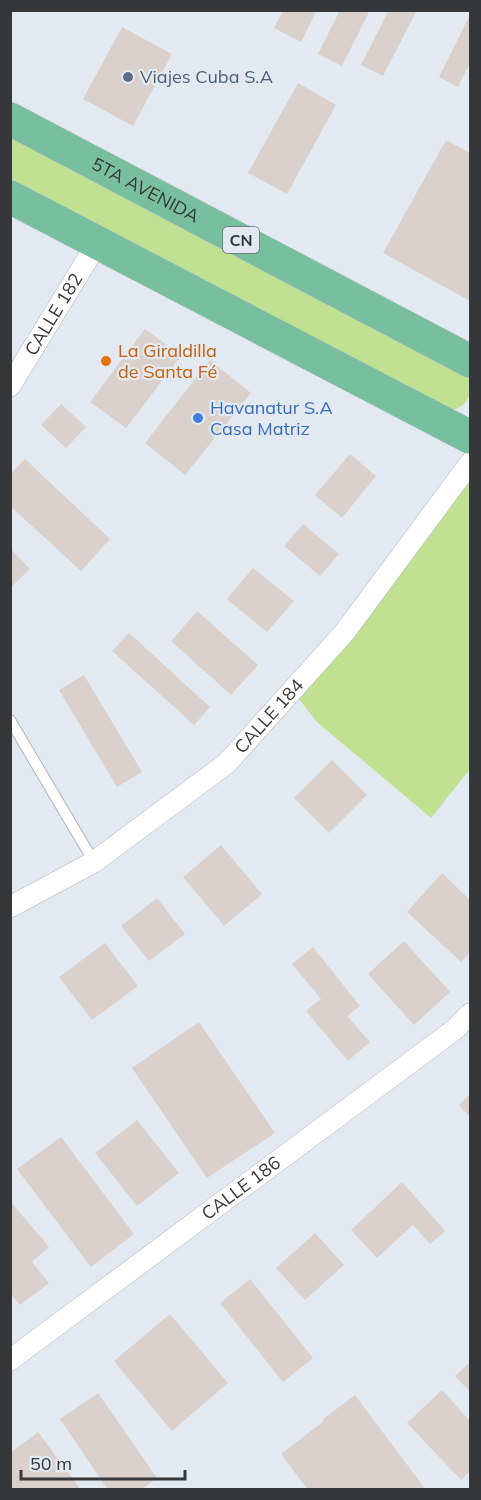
<svg xmlns="http://www.w3.org/2000/svg" width="481" height="1500" font-family="Mulish,sans-serif">
	<style>
		.green { fill: #bfe191 }
		.building { fill: #dad1cc }
		.lines { fill: none; stroke-linecap: round; stroke-linejoin: round }
		.service-casing { stroke: #aeb4bb; stroke-width: 12 }
		.minor-casing { stroke: #aeb4bb; stroke-width: 22 }
		.trunk-casing { stroke: #c6c7c8; stroke-width: 34 }
		.service { stroke: #fff; stroke-width: 10 }
		.minor { stroke: #fff; stroke-width: 21 }
		.trunk { stroke: #77bf9e; stroke-width: 33 }
		.service-dot { fill: #5c6f8a; stroke: #e3e9f0; stroke-width: 2 }
		.food-dot { fill: #e8710a; stroke: #e3e9f0; stroke-width: 2 }
		.shop-dot { fill: #3f7fe0; stroke: #e3e9f0; stroke-width: 2 }
		.labels { text-anchor: middle; stroke-width: 4.5; stroke-linejoin: round; paint-order: stroke }
		.shield { fill: #e3e9f0; stroke: #696c71; stroke-width: 1.5 }
		.shield-label { font-size: 16px; font-weight: bold; fill: #35373a }
		.service-label { font-size: 18px; fill: #4e5e75; stroke: #e3e9f0; text-anchor: start }
		.street-label { font-size: 18px; fill: #35373a; stroke: #e3e9f0 }
		.food-label { font-size: 18px; fill: #c56008; stroke: #e3e9f0; text-anchor: start }
		.shop-label { font-size: 18px; fill: #366cbe; stroke: #e3e9f0; text-anchor: start }
	</style>
	<rect width="100%" height="100%" fill="#e3e9f0"/>
	<path class="green" d="M10,136L469,377C473,396 467,408 447,411L11,180Z
		M470,463V769L431,818L317,722L292,690Z"/>
	<path class="building" d="M283,10H317L301,42L274,28Z
		M340,10H370L342,66L318,54Z
		M389,10H417L383,76L361,65Z
		M470,15V63L458,87L439,77Z
		M122,27L172,54L133,126L83,99Z
		M298,83L336,105L287,194L248,173Z
		M446,140L470,153V301L383,253Z
		M145,329L181,356L126,428L90,402Z
		M210,360L251,393L185,475L145,443Z
		M61,404L86,427L66,448L41,425Z
		M350,454L376,476L342,518L315,495Z
		M25,459L110,539L81,571L10,506V475Z
		M303,524L339,554L320,576L284,546Z
		M10,548L30,569L10,588Z
		M253,568L294,601L267,632L227,599Z
		M197,611L258,665L231,695L171,641Z
		M129,633L210,707L194,725L112,651Z
		M84,675L142,772L117,787L59,690Z
		M332,760L367,795L329,833L294,798Z
		M221,845L262,894L224,926L183,877Z
		M442,873L470,900V953L461,962L407,912Z
		M157,898L185,934L149,961L121,926Z
		M404,941L450,992L414,1025L368,974Z
		M105,943L138,986L92,1020L59,977Z
		M313,947L360,1006L347,1016L370,1042L348,1061L306,1011L321,999L292,964Z
		M199,1022L275,1133L207,1178L132,1068Z
		M470,1094V1117L459,1105Z
		M137,1120L179,1173L137,1206L95,1153Z
		M61,1137L134,1234L91,1267L17,1169Z
		M402,1182L445,1231L430,1244L413,1225L377,1258L351,1230Z
		M10,1201L49,1247L32,1262L49,1283L20,1305L10,1293Z
		M315,1233L344,1265L305,1300L276,1268Z
		M250,1279L313,1358L283,1382L220,1303Z
		M170,1314L228,1383L172,1431L114,1361Z
		M470,1362V1392L455,1376Z
		M442,1390L470,1421V1471L461,1480L407,1423Z
		M98,1393L157,1478L141,1490H108L60,1419Z
		M355,1395L426,1490H308L281,1454L324,1421L323,1419Z
		M38,1432L81,1490H15L10,1484V1453Z"/>
	<g class="lines">
		<defs>
			<path id="service" d="M10,720L94,862"/>
			<g id="minor">
				<path id="s1" d="M10,386L98,242"/>
				<path id="s2" d="M10,907L94,862L227,763L344,633L470,463"/>
				<path id="s3" d="M10,1360L454,1030L470,1014"/>
			</g>
			<g id="trunk">
				<path id="s4" d="M10,119L470,361"/>
				<path d="M10,197L470,437"/>
			</g>
		</defs>
		<use href="#service" class="service-casing"/>
		<use href="#minor" class="minor-casing"/>
		<use href="#trunk" class="trunk-casing"/>
		<use href="#service" class="service"/>
		<use href="#minor" class="minor"/>
		<use href="#trunk" class="trunk"/>
	</g>
	<circle class="service-dot" cx="128" cy="77" r="6"/>
	<circle class="food-dot" cx="106" cy="361" r="6"/>
	<circle class="shop-dot" cx="198" cy="418" r="6"/>
	<g class="labels">
		<rect class="shield" x="223" y="227" width="36" height="26" rx="4.5"/>
		<g class="shield-label">
			<text x="241" y="246">CN</text>
		</g>
		<g class="service-label">
			<text x="140" y="83">Viajes Cuba S.A</text>
		</g>
		<g class="street-label">
			<text dy="6" stroke="none"><textPath href="#s4" startOffset="153">5TA AVENIDA</textPath></text>
			<text dy="6" stroke="none"><textPath href="#s1" startOffset="84">CALLE 182</textPath></text>
			<text dy="6" stroke="none"><textPath href="#s2" startOffset="324">CALLE 184</textPath></text>
			<text dy="6" stroke="none"><textPath href="#s3" startOffset="288">CALLE 186</textPath></text>
		</g>
		<g class="food-label">
			<text x="118" y="357">La Giraldilla<tspan x="118" dy="21">de Santa Fé</tspan></text>
		</g>
		<g class="shop-label">
			<text x="210" y="414">Havanatur S.A<tspan x="210" dy="21">Casa Matriz</tspan></text>
		</g>
	</g>
	<rect width="481" height="1500" fill="none" stroke="#35373a" stroke-width="24"/>
	<path d="M21 1470v9h164v-9" fill="none" stroke="#35373a" stroke-width="3"/>
	<text x="30" y="1470" font-size="18" fill="#35373a" stroke="#e3e9f0" stroke-width="4.5" paint-order="stroke">50 m</text>
</svg>
